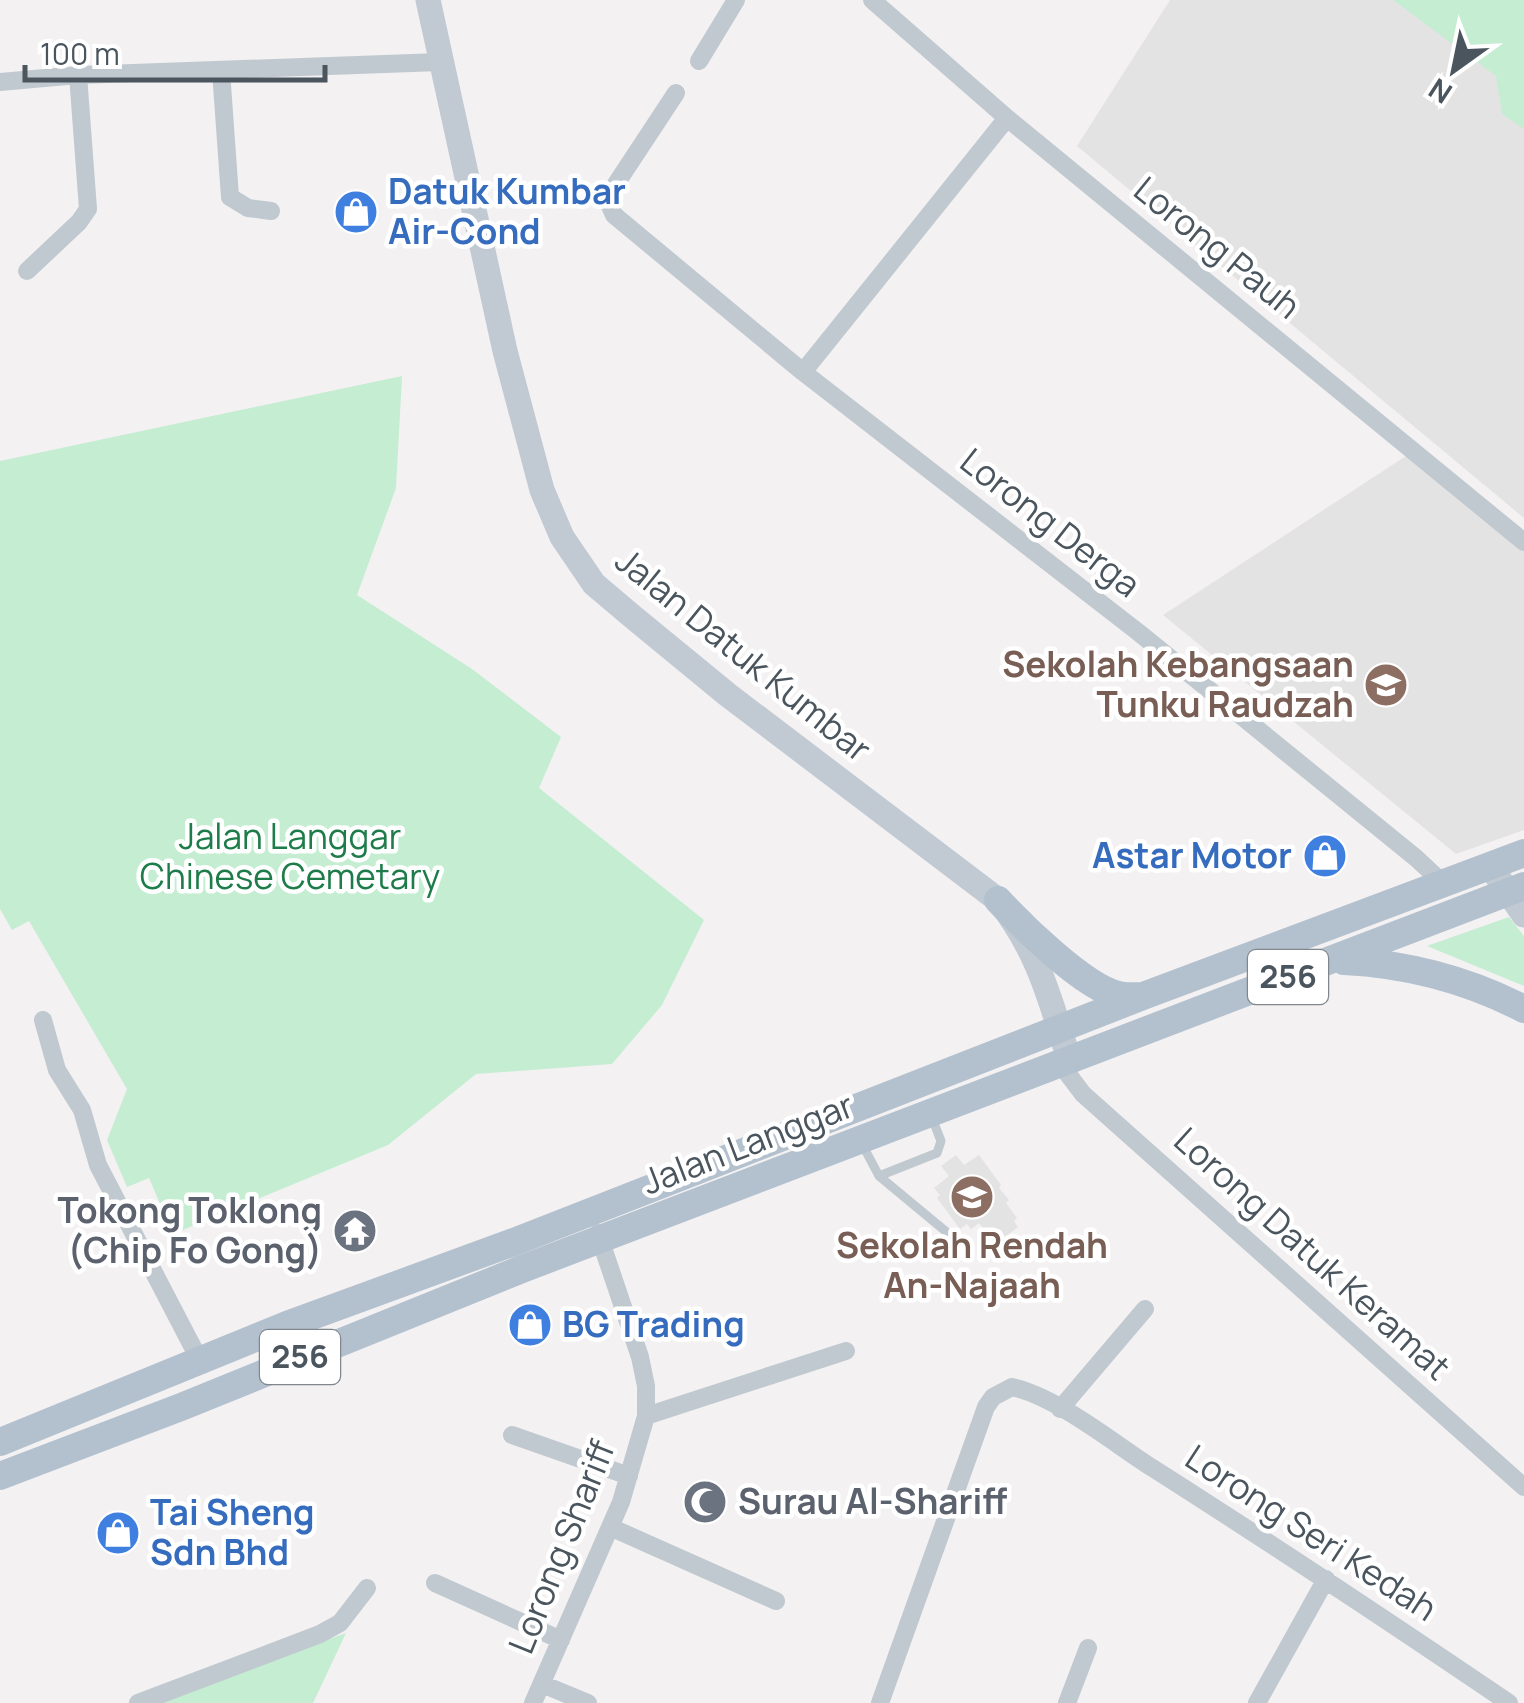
<svg xmlns="http://www.w3.org/2000/svg" width="1524" height="1703" font-family="Manrope,sans-serif">
	<style>
		.education { fill: #e4e3e3 }
		.green { fill: #c4edd2 }
		.lines { fill: none; stroke-linecap: round; stroke-linejoin: round }
		.lane { stroke: #c0c9cf; stroke-width: 9 }
		.street { stroke: #c0c9cf; stroke-width: 18 }
		.secondary { stroke: #c1cad3; stroke-width: 25 }
		.primary { stroke: #b3c1ce; stroke-width: 28 }
		.labels { text-anchor: middle; stroke-width: 9; stroke-linejoin: round; paint-order: stroke }
		.shield { fill: #fff; stroke: #80888e; stroke-width: 2.5 }
		.shield-label { font-size: 32px; font-weight: bold; fill: #4a555e }
		.shop-label { font-size: 35px; font-weight: bold; fill: #366cbe; stroke: #fff; text-anchor: start }
		.street-label { font-size: 35px; fill: #4a555e; stroke: #fff }
		.education-label { font-size: 35px; font-weight: bold; fill: #785e54; stroke: #fff; text-anchor: end }
		.park-label { font-size: 35px; fill: #1e7c4a; stroke: #fff }
		.worship-label { font-size: 35px; font-weight: bold; fill: #5b616d; stroke: #fff; text-anchor: end }
	</style>
	<rect width="100%" height="100%" fill="#f3f1f2"/>
	<path class="education" d="M1170,0H1524V518L1077,146Z
		M1409,454L1524,547V830L1456,854L1163,615Z
		M956,1155L964,1165L979,1155L1001,1185L999,1188L1009,1200L1006,1203L1017,1218L1014,1221L1018,1227L1000,1241L996,1234L991,1238L979,1223L971,1229L967,1224L960,1229L937,1198L940,1195L934,1188L949,1176L941,1166Z"/>
	<path class="green" d="M1393,0H1524V129L1502,114L1496,76Z
		M402,376L396,488L357,595L472,669L561,737L539,788L704,920L662,1005L612,1064L476,1074L388,1145L173,1234L149,1178L127,1187L107,1140L127,1089L29,921L12,930L0,909V461Z
		M1509,917L1524,936V986L1427,946Z
		M346,1633L313,1703H157Z"/>
	<g class="lines">
		<path class="lane" d="M862,1144L879,1176L961,1244
			M879,1176L937,1153L941,1141L932,1118"/>
		<path class="street" d="M872,0L1007,118L1524,542
			M699,61L736,0
			M221,71L230,197L248,208L271,211
			M0,82L78,75L440,62
			M676,93L616,184L610,206L614,215L803,372L1138,632L1416,858L1444,884
			M27,271L79,222L88,209L78,75
			M803,372L1007,118
			M43,1020L57,1070L82,1110L98,1165L200,1361
			M1061,1065L1083,1094L1524,1487
			M1060,1409L1145,1309
			M646,1416L846,1351
			M512,1435L629,1476
			M610,1527L776,1601
			M435,1583L561,1640
			M542,1684L588,1703
			M138,1703L320,1634L340,1623L367,1588
			M533,1703L621,1502L646,1416V1386L640,1357L598,1233
			M880,1703L986,1407L993,1397L1012,1387C1057,1397 1112,1442 1151,1467C1272,1544 1391,1623 1509,1703
			M1067,1703L1088,1648
			M1257,1703L1326,1579"/>
		<path class="secondary" d="M428,0L505,351L542,490L562,537L594,584L633,617L728,695L998,900C1039,952 1050,1000 1070,1062
			M1490,866L1524,915"/>
		<path class="primary" d="M998,900C1022,926 1084,987 1118,995C1125,997 1134,996 1142,996
			M1344,961C1406,964 1468,980 1524,1009
			M0,1442L287,1325L511,1243L1143,996L1524,853
			M0,1476L181,1407L522,1269L1524,886"/>
	</g>
	<defs>
		<symbol id="shop-disc" viewBox="-11 -11 22 22"><circle r="9.5" fill="#3f7fe0" stroke="#fff"/><path d="M-5-2.5h2.3a2.7 3.5 0 0 1 5.4 0H5L5.5 6h-11ZM-1.5-2.5h3a1.5 2.3 0 0 0-3 0Z" fill="#fff"/></symbol>
		<symbol id="school-disc" viewBox="-11 -11 22 22"><circle r="9.5" fill="#8d6e63" stroke="#fff"/><path d="M0-5L7-2L0 1L-7-2ZM-4 1L0 2.5L4 1V4Q0 6-4 4Z" fill="#fff"/></symbol>
		<symbol id="temple-disc" viewBox="-11 -11 22 22"><circle r="9.5" fill="#6b7280" stroke="#fff"/><path d="M0-6L5-2H3V0L6.5 2.5H4V6H1.5V3h-3V6H-4V2.5H-6.5L-3 0V-2H-5Z" fill="#fff"/></symbol>
		<symbol id="mosque-disc" viewBox="-11 -11 22 22"><circle r="9.5" fill="#6b7280" stroke="#fff"/><path d="M3.5-4.9A6 6 0 1 0 3.5 4.9A5 5 0 1 1 3.5-4.9Z" fill="#fff"/></symbol>
	</defs>
	<g fill-rule="evenodd">
		<use href="#shop-disc" x="331" y="187" width="50" height="50"/>
		<use href="#school-disc" x="1361" y="660" width="50" height="50"/>
		<use href="#shop-disc" x="1300" y="831" width="50" height="50"/>
		<use href="#school-disc" x="947" y="1172" width="50" height="50"/>
		<use href="#temple-disc" x="330" y="1206" width="50" height="50"/>
		<use href="#shop-disc" x="505" y="1300" width="50" height="50"/>
		<use href="#mosque-disc" x="680" y="1477" width="50" height="50"/>
		<use href="#shop-disc" x="93" y="1508" width="50" height="50"/>
	</g>
	<g class="labels">
		<g class="shield">
			<rect x="1248" y="950" width="80" height="54" rx="8"/>
			<rect x="260" y="1330" width="80" height="54" rx="8"/>
		</g>
		<g class="shield-label">
			<text x="1288" y="988">256</text>
			<text x="300" y="1368">256</text>
		</g>
		<g class="shop-label">
			<text x="388" y="204">Datuk Kumbar<tspan x="388" dy="40">Air-Cond</tspan></text>
			<text x="1292" y="868" text-anchor="end">Astar Motor</text>
			<text x="562" y="1337">BG Trading</text>
			<text x="150" y="1525">Tai Sheng<tspan x="150" dy="40">Sdn Bhd</tspan></text>
		</g>
		<g class="street-label">
			<text transform="translate(1217 248) rotate(39)" y="12">Lorong Pauh</text>
			<text transform="translate(1050 523) rotate(38)" y="12">Lorong Derga</text>
			<text transform="translate(743 655) rotate(39)" y="12">Jalan Datuk Kumbar</text>
			<text transform="translate(748 1144) rotate(-21)" y="12">Jalan Langgar</text>
			<text transform="translate(1312 1254) rotate(42)" y="12">Lorong Datuk Keramat</text>
			<text transform="translate(1311 1533) rotate(33)" y="12">Lorong Seri Kedah</text>
			<text transform="translate(562 1547) rotate(-68)" y="12">Lorong Shariff</text>
		</g>
		<g class="education-label">
			<text x="1354" y="677">Sekolah Kebangsaan<tspan x="1354" dy="40">Tunku Raudzah</tspan></text>
			<text x="972" y="1258" text-anchor="middle">Sekolah Rendah<tspan x="972" dy="40">An-Najaah</tspan></text>
		</g>
		<g class="park-label">
			<text x="290" y="849">Jalan Langgar<tspan x="290" dy="40">Chinese Cemetary</tspan></text>
		</g>
		<g class="worship-label">
			<text x="322" y="1223">Tokong Toklong<tspan x="322" dy="40">(Chip Fo Gong)</tspan></text>
			<text x="738" y="1514" text-anchor="start">Surau Al-Shariff</text>
		</g>
	</g>
	<g transform="translate(1454 70) rotate(213)" stroke="#ffffff" stroke-width="8" paint-order="stroke">
	<path d="M0-8L18 38L0 25L-18 38Z" fill="#4a555e"/>
	<text y="-15" font-size="28" font-weight="bold" text-anchor="middle" fill="#4a555e">N</text>
	</g>
	<path d="M25 65v15h300v-15" fill="none" stroke="#4a555e" stroke-width="5"/>
	<text x="40" y="65" font-size="30" fill="#4a555e" stroke="#ffffff" stroke-width="8" paint-order="stroke">100 m</text>
</svg>
